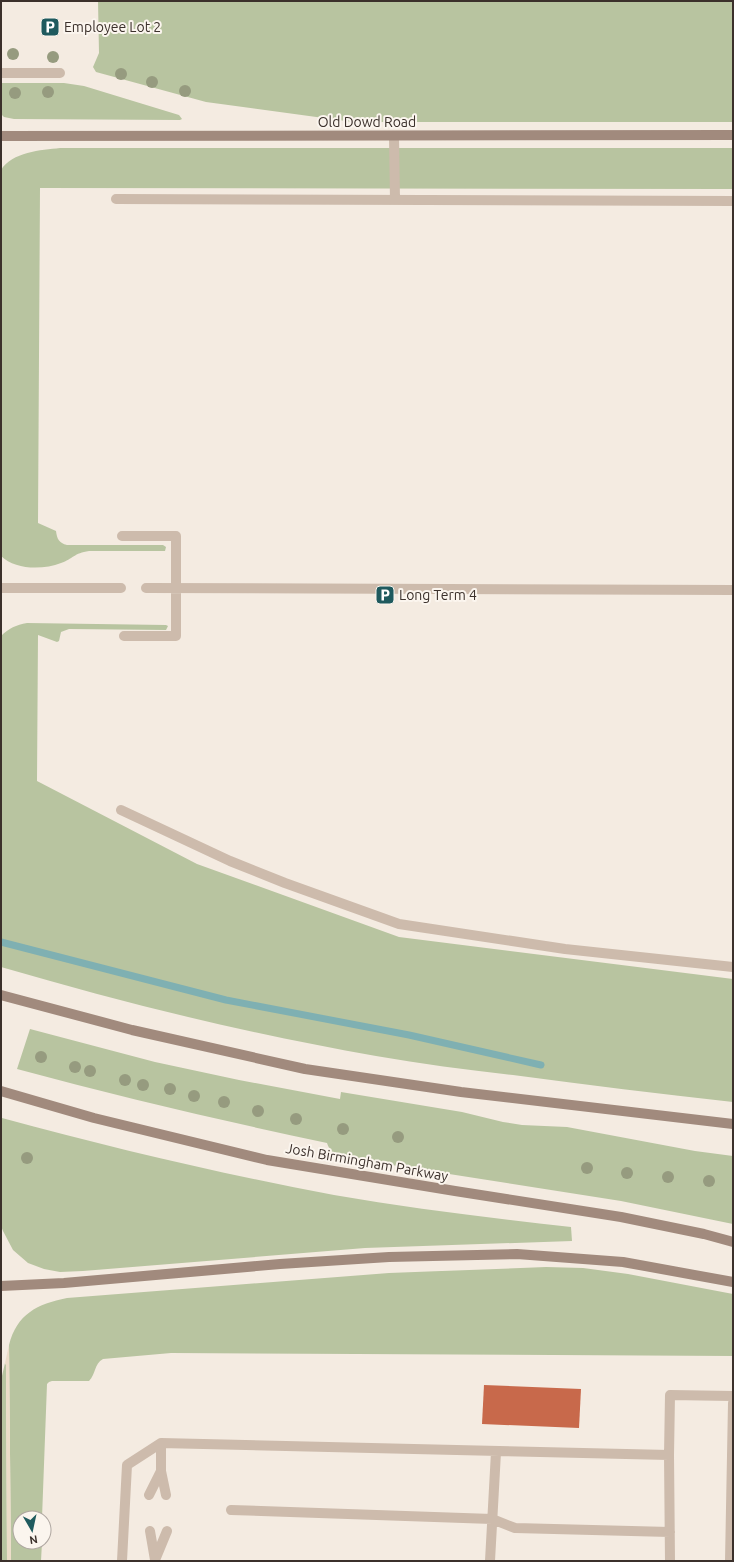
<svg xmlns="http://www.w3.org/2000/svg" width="734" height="1562" font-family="Ubuntu,sans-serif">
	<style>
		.green { fill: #b8c4a0 }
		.plaza { fill: #ecdcc8 }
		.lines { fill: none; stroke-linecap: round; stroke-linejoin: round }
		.stream { stroke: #7fb0b2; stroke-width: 7 }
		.building { fill: #c8694b }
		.lane { stroke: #cdbbac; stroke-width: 10 }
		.secondary { stroke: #a18a7d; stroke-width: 10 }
		.tree { fill: #969b7f }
		.labels { text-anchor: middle; stroke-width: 4; stroke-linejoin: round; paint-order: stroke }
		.poi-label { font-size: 14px; fill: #3b302b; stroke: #fbf5ee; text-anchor: start }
		.street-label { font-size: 14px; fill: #3b302b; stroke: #fbf5ee }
	</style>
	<rect width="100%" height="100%" fill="#f4ebe1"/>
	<path class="green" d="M98,1H733V122H353L206,102L96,72L93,67L99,53Z
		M1,83H64L84,86L179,115L182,119L180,120L14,119L4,117L1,114Z
		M60,148H733V189L40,188L38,523L56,531C57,539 59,543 67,545H163L166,547L165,551H89C74,553 73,559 61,563C43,570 15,570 1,556V170C12,152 41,150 60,148Z
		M27,623L166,625L168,626L166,630L69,629L61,632L59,641L57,642L38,635L37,781L197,864L399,937L733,979V1102C660,1094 587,1085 513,1075C468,1070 422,1064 376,1056C249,1034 124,1003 1,967V636C9,628 16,625 27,623Z
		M30,1029L155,1062L239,1080L340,1099L341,1092L462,1112L503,1122L522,1125L567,1127L695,1151L733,1156V1224L621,1201L353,1159C341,1156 331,1156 327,1143C223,1121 120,1097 17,1069Z
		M2,1118C112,1148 222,1174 334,1195C413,1209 492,1218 571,1227L572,1241L365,1248L83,1271L60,1272L44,1269L28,1263L13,1250L3,1231L1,1226Z
		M546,1267L583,1268L628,1274L733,1294V1356L171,1353L103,1359C94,1364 96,1374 89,1381H52L49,1382L47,1384L42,1518H20V1542H42L41,1561H11L9,1345C17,1314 37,1304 67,1298L389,1273Z
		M5,1363L6,1365L7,1561H1V1380Z"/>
	<path class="plaza" d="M9,1345L11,1561H7L6,1365L5,1363Z"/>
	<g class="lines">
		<path class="stream" d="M1,942L226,1000L409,1035L541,1065"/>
	</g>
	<path class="building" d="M484,1385L581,1389L579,1428L482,1424Z"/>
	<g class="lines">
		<path class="lane" d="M1,73H60
			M394,136L395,200
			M116,199L733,201
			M122,536H176V636H124
			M1,588H121
			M146,588L733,590
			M121,810L230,861L285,883L399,924L565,949L733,967
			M161,1443V1471
			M669,1455L670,1561
			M149,1495L161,1471L166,1495
			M231,1510L492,1519L515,1528L670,1532
			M150,1531L155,1560L167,1531
			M122,1561L127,1465L161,1443L669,1455L670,1395L733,1396
			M490,1561L496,1452
			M730,1561L733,1403"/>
		<path class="secondary" d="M1,136L733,135
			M1,995L132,1030L305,1069L461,1092L733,1124
			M1,1091L94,1118L267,1160L455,1191L621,1217L704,1234L733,1242
			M1,1286L64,1283L280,1264L389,1257L517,1254L623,1262L733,1282"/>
	</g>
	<g class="tree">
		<circle cx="13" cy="54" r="6"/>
		<circle cx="53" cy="57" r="6"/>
		<circle cx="121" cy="74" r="6"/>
		<circle cx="152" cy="82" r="6"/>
		<circle cx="185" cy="91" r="6"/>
		<circle cx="48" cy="92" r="6"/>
		<circle cx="15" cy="93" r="6"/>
		<circle cx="41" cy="1057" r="6"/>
		<circle cx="75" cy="1067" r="6"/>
		<circle cx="90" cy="1071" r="6"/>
		<circle cx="125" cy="1080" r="6"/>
		<circle cx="143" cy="1085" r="6"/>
		<circle cx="170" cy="1089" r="6"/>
		<circle cx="194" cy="1096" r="6"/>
		<circle cx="224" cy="1102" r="6"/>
		<circle cx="258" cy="1111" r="6"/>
		<circle cx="296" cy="1119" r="6"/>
		<circle cx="343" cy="1129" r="6"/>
		<circle cx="398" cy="1137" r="6"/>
		<circle cx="27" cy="1158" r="6"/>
		<circle cx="587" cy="1168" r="6"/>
		<circle cx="627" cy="1173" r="6"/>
		<circle cx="668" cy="1177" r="6"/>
		<circle cx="709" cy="1181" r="6"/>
	</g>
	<defs>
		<symbol id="parking-square" viewBox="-11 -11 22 22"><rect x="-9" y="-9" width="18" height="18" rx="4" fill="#1f5a5e" stroke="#fbf5ee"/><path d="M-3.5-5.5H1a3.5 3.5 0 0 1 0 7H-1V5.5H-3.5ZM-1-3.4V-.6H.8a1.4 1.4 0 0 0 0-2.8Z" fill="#fff"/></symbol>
	</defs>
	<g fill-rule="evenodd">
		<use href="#parking-square" x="39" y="16" width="22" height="22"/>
		<use href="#parking-square" x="374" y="584" width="22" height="22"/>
	</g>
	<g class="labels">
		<g class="poi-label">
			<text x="64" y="32">Employee Lot 2</text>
			<text x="399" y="600">Long Term 4</text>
		</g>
		<g class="street-label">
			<text x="367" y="127">Old Dowd Road</text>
			<text transform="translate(367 1162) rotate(10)" y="5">Josh Birmingham Parkway</text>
		</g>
	</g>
	<rect width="734" height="1562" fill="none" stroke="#3b302b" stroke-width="4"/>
	<g transform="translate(32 1530) rotate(171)"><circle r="19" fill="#fbf5ee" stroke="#aea6a0"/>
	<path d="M0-3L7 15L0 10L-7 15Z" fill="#1f5a5e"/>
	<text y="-6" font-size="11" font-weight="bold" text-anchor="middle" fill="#3b302b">N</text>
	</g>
</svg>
